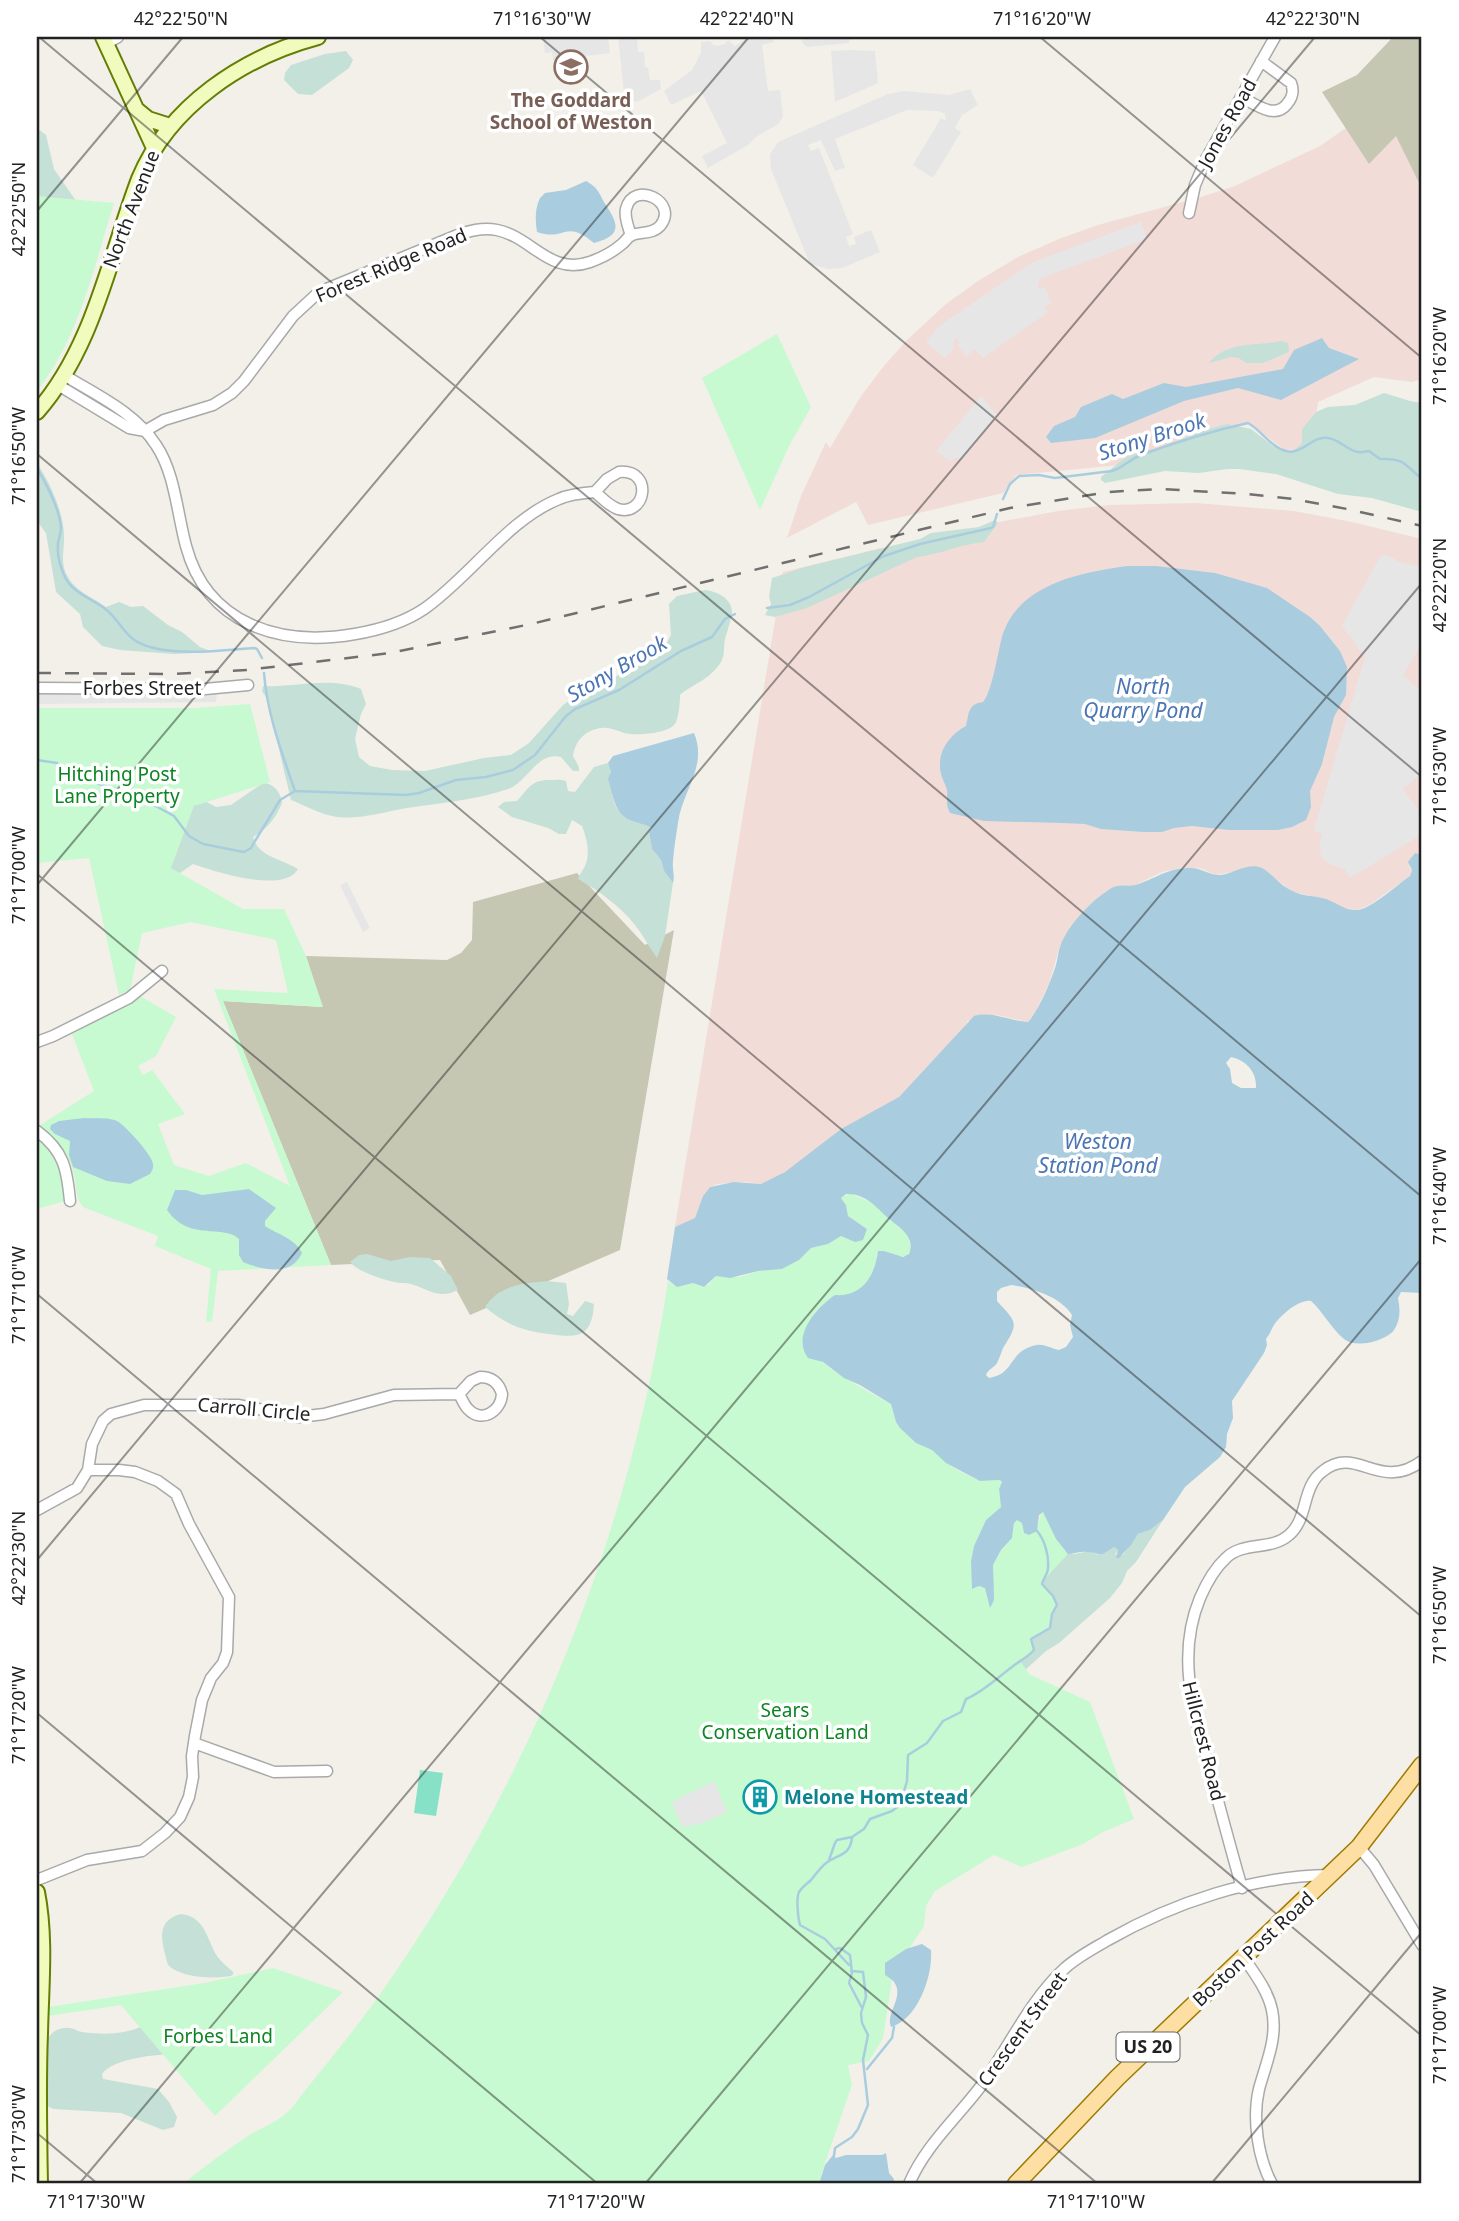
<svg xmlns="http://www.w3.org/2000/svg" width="1459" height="2221" font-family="'Noto Sans',sans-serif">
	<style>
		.commercial { fill: #f2dcd8 }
		.construction { fill: #c5c7b3 }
		.wetland { fill: #c5e0d7 }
		.park { fill: #c7fad0 }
		.pitch { fill: #87e1c7 }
		.parking { fill: #e6e6e6 }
		.water { fill: #a9cddf; fill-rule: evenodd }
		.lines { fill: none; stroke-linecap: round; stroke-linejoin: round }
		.stream { stroke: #a9cddf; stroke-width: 2.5 }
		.street-casing { stroke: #a9a9a9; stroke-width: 13 }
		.secondary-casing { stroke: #647e04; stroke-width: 18 }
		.primary-casing { stroke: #9f7b00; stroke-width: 19 }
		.street { stroke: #fff; stroke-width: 10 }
		.secondary { stroke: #f1fbbe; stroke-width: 14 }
		.primary { stroke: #fddfa3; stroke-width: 16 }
		.rail { stroke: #707070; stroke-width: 2.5; stroke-dasharray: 14 14; stroke-linecap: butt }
		.ticks { fill: none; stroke: #222; stroke-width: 2; stroke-opacity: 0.45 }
		.labels { text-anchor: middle; stroke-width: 7; stroke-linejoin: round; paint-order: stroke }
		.shield { fill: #fff; stroke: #646464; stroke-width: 2 }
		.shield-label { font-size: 18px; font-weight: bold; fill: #222 }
		.education-label { font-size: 19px; font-weight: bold; fill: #785e54; stroke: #fff }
		.street-label { font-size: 19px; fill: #222; stroke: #fff }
		.park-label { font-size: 19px; fill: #0b8522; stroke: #fff }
		.culture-label { font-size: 19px; font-weight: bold; fill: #0d838f; stroke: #fff; text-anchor: start }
		.water-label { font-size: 21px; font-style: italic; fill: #4c75b4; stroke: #fff }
		.neatline { fill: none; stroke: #222; stroke-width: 2.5 }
		.ticks-label { font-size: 18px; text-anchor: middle; fill: #222 }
	</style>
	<rect width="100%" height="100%" fill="#f2f0e9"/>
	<path class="commercial" d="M1346,128L1369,163L1396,135L1422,189V379L1412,382L1374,377L1318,402L1312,439L1300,449L1285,450L1247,422L1120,465L1016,475L1003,493L868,525L856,502L787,538L801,496L826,442L830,448L861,396L883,367L907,340L946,304L978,281L1018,257L1059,239L1098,225L1201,197L1235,186L1320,146Z
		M1196,503L1294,511L1352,522L1422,539V855L1419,854L1409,867L1412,870L1410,876L1371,904L1357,910L1342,907L1325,899L1293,892L1268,873L1232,872L1215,875L1200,868H1180L1162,872L1133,886L1114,887L1091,906L1067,933L1059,949L1050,981L1035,1013L1028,1022L997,1015L968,1021L963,1029L896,1100L841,1129L791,1168L771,1180L761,1184L746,1182L718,1184L710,1187L703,1196L695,1219L675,1227L783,572L881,548L884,555L970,533L994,523L1058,511L1109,505Z"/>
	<path class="construction" d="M1393,37H1422V189L1396,136L1369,164L1322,92L1357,75Z
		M577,873L645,945L674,930L620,1250L470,1315L440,1260L331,1265L223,1001L322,1007L306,956L447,960L461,953L472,940L473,902Z"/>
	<path class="wetland" d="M346,51L353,60L349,68L312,95L298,94L284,80L285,73L291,65L325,54Z
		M37,128L46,135L54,169L83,211L37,300Z
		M1281,341L1288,343L1289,352L1263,363H1246L1239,358L1231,357L1209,363C1226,341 1256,346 1281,341Z
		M1384,393L1410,401L1422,403V512L1372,498L1338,494L1276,474L1239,469H1228L1198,473L1165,471L1105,483L1101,480V477L1126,457L1136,453L1161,447L1208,429L1227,424L1251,429L1273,446L1292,452L1302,443V429L1316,412L1328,407L1355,405Z
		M37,463C50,483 63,511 64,534C65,549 59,563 68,577C76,592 93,597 106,607L119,602L131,607L143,606L168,625L182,632L200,647L213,652L174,654L120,650L102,646L83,627L80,614L56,592L46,533L37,521Z
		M995,520L998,523L984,542C960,544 939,555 917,557L807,608L775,617L765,615L771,604L769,597L772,578L805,567L920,539L931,533L979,527Z
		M705,590C716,591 732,598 732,612C732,616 727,633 725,639C723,649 726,656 719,665C706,682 694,683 680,695C680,702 679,715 676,722C671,734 635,736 624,733C618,731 609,727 602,728C586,729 575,741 573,756L579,767V771H573L561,757C537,751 528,782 508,789C476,800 440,803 407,808C383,812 356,821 332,816C318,813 304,805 291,800L267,699L262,691L263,686C297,688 328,676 361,689L366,704L361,714L355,739L359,757L370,766L392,770L425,771L484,758L511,755L529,743L563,705L585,690L646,663L663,650L671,635L669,604L677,596Z
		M37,714L216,807L231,805L263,783C274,783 281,793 282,803C276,818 267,829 253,837C258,857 283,859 298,869C284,894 216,872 193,864L180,873L167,871Z
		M608,763L611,772L610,784C612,790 612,796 614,802C619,818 638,821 652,828L649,832L652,849L661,860L664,871L673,883L665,936L657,958C649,947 643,935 635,925C620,906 599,891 578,879C579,875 582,872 584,868C591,855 587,839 582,826L572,820L566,834H559L548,828L512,817L498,807L504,802L517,801C528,789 531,780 549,780C555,780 560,779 566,781L568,791L575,792L594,767Z
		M367,1254L391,1261L410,1257L430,1258L451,1276L458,1290C439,1300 428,1289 411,1284C409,1283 402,1283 400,1283C386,1281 358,1272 350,1262L359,1255Z
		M548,1281L566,1283L569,1304L567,1314L573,1316L585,1301L594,1304C592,1338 577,1338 549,1334C523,1331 505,1324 485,1307C499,1285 524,1283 548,1281Z
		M1163,1520L1136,1562L1127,1571L1122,1583L1110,1598L1059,1643L1046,1651L1023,1672L911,1706L1012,1538L1074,1554L1090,1551C1100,1558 1105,1553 1114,1547L1118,1550L1115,1555H1123L1138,1534L1150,1530Z
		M181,1914C205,1916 207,1940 217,1956C221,1962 229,1968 234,1973L231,1976C213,1979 181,1978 168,1965C162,1943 154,1921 181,1914Z
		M150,2022L170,2054C153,2055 112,2059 102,2074L103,2079L158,2089L169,2102L177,2117L174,2127L163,2130L121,2113L54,2109L49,2107L46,2103C46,2085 43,2066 45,2048C46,2037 54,2028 66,2028C72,2027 76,2031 82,2032C106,2035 129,2035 150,2022Z"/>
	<path class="park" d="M37,196L114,203C94,267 79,338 37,391Z
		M777,334L811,407L789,446L760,510L702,378Z
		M250,704L270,782L194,806L171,868L243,909H284L306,956L323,1007L223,1001L331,1265L218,1271L212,1321L206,1322L211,1269L155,1246L158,1236L83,1207C76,1198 77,1191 75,1180C72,1156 57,1140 37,1127L94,1091L72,1034L140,996L176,1017L156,1056L138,1066L143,1075L152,1070L185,1114L158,1124L174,1165L209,1176L246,1163L290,1186L214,989L288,993L276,940L191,922L142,933L130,990L119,995L89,858L37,863V708H195Z
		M37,1139C62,1156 63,1174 65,1201L37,1209Z
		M850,1193L875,1204L908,1235L911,1249L907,1256H897L891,1253H877C878,1270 867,1287 852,1294C846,1296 842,1295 836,1297C817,1305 804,1324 802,1345C828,1370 860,1387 891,1404L896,1422L916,1443L932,1450L952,1467L975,1479L985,1481L1000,1480L1002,1482L999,1489L1001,1507L986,1520L974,1546L971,1561L973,1589L979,1586L985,1588L991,1606L994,1600L993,1565L1001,1550L1012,1538L1014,1522L1018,1519L1022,1523L1023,1530L1038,1526L1041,1512L1045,1514L1056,1539L1068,1554L1042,1582C1044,1591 1053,1594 1057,1605L1052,1614L1050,1628L1031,1639L1034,1650L1021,1662L1029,1674L1090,1702L1134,1819L1103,1832L1083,1844L1022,1867L994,1855L935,1891L926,1906L924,1926L893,1973L883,2038L869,2061L848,2065L852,2085L821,2175L844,2184H183C205,2166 227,2150 251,2134C262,2128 274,2123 283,2116C292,2109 300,2097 307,2088C331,2059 354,2030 376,2000C528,1786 629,1541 668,1281C676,1288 684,1286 693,1283L702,1287L708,1285L716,1276L740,1277L758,1271L782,1269L799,1260L811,1248L828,1244L841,1236L851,1240L867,1229L848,1216L846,1205L841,1198Z
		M273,1968L343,1992L215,2116L121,2005L48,2016V2007L204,1983Z"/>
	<path class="pitch" d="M420,1770L443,1773L436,1816L414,1813Z"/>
	<path class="parking" d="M543,37H608L610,53L553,60L552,52L545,53Z
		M618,37H637L638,52H644L645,67L648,68L650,80H660L661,89L639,101L625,102Z
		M749,37H773L774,42L762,45L768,91L780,90L783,117L778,124L756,137L748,145L708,168L702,156L727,143L701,91L671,105L664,91L692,70L701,53V42L710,41L713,45L718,46L725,44L728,40L735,46Z
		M801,37H850L849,43L807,47L803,44Z
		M850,50L875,51L878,83L835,102L831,51Z
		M970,89L978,105L962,115L955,128L961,132L933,178L913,165L941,118L946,121L945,114L939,111L907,110L835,139L845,168L835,171L821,140L808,145L811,151L819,148L853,234L846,237L849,246L856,244L854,237L871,230L880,252L842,268L828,269L810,264L771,169L770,155L778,142L888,94L904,91L949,95Z
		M1141,222L1147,239L1041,278L1038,284V289L1045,287L1051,303L1044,306L1048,312L983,358L975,349L966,357L957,345L960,343L956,337L953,343L954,348L945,358L926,342L938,327L1031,263Z
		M981,396L997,415L961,461L956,457L950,461L936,451Z
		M1381,555L1389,556L1399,562L1422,567V643L1403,675L1422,692V773L1403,789L1419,811L1422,818V834L1350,878L1345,869L1331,865L1322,858L1319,847L1322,834L1314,830L1365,657L1342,626Z
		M37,693L217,694L216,702L37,704Z
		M347,882L370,928L363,932L340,885Z
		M714,1781L727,1812L703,1823L682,1827L672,1802Z"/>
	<path class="water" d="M586,181C598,188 598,191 604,202C617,222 625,235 594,243C564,218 566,242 537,232C535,220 535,208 540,198L545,193L566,190Z
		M1322,338L1329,348L1359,359L1281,400L1238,388L1184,401L1095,438L1051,443L1046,437L1054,426L1075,417L1081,407L1112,394L1123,399L1164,383L1186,387L1283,369L1294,350Z
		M1127,566H1156L1215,573L1267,588L1310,617L1320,626L1340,651L1347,667L1346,695L1334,717L1322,764L1310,791L1311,807L1306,820L1292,827L1278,830H1229L1192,826L1174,828L1162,832H1143L1101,829L1085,824L1061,823L984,821L950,813C945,804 948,799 947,790C946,785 942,779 941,774C936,753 949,735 966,726C969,713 968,704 983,702C992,691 997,657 1001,641C1014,585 1078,573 1127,566Z
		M694,733C708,767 682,791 678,823C676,835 674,848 673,861C672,869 675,875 673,883L664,871L661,860L652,849L649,832L652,828C645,824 637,823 630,820C613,812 613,793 608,779L611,772L608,763L613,756Z
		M1415,853L1422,855V1244C1419,1257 1422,1277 1422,1293L1401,1292L1398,1298C1400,1309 1401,1319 1394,1330C1386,1341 1355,1349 1344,1339C1331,1328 1323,1312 1311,1301C1299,1299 1281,1315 1274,1325C1271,1330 1270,1334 1266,1339L1267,1345L1264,1353L1232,1401L1233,1418L1227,1434L1226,1447L1220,1457L1185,1487L1163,1520L1150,1530L1138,1534L1131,1545L1119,1558H1116L1118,1550L1114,1547C1097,1559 1103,1553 1087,1552C1080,1551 1075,1554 1068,1554L1056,1539L1043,1512L1039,1515L1037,1531L1029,1535L1024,1533L1022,1523L1017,1520L1014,1523L1012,1538L1001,1550L993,1565L994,1600L990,1608L985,1588L979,1586L972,1589L971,1561L974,1546L986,1520L1001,1507L999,1489L1002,1482L1000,1480L980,1481L946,1463L932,1450L916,1443L900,1428L896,1422L891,1404L860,1385L844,1378L823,1362L808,1358C791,1336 817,1307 835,1295C862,1297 875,1276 878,1251H884L903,1257L909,1254C916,1237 900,1228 888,1218C876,1207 865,1193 846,1194L841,1198L846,1205L848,1216L867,1229L863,1240L855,1242L841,1236L828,1244L811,1248L799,1260L782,1269L758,1271L730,1278L716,1276L704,1287L693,1283L677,1287L667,1279L675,1227L695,1218L703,1196L710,1187L734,1182L761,1184L785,1172L841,1129L899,1097L974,1016C992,1011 1010,1021 1028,1022C1039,1010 1051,981 1056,965C1058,958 1058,951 1061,944C1069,924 1091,901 1110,889C1118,883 1127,887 1135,885C1155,879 1169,867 1191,868C1202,868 1210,876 1221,875C1235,873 1248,862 1262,868C1271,873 1278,883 1287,888C1299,896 1309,895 1322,898C1334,900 1344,911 1357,910C1370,910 1398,884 1410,876L1412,870L1408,862ZM1231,1057C1246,1060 1257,1072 1256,1088H1241L1232,1083L1230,1069L1226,1063ZM1011,1285C1032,1288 1061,1297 1072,1315L1070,1325L1073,1337L1066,1347L1059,1350C1052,1349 1045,1344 1037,1345C1008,1350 1016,1374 989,1378L986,1375C989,1368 993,1369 997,1363C999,1359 1001,1353 1003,1348C1020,1322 1016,1322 997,1301V1292L1001,1288Z
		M84,1118C94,1119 108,1117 117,1121C125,1125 153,1156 153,1164C154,1167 152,1171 150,1174L130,1184L107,1181L73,1167L69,1155L70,1141L55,1134L50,1129L51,1125L59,1121Z
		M249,1189L276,1208L265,1221V1226C277,1234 296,1239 302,1253C291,1277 263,1270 243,1262L239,1255V1239C224,1224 189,1242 167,1210L175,1190H186L202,1195Z
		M922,1944L931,1950C933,1976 918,2019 891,2027C885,2013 905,1997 894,1982C892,1979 888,1977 885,1975V1963L906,1949Z
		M886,2153L889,2173L894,2179L893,2184H819L825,2165L833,2155L836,2158L846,2155H882Z"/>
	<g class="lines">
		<path class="stream" d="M37,468C47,485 59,508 61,527C61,533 59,538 58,543C57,553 60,566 64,575C71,592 90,598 104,608C117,617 122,631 133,639C160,659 223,650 254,648L257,649L262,658
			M1003,499L1010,484L1019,476L1039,475L1055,478L1112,471C1123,468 1130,459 1141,455C1176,442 1212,431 1248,423C1261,430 1269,445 1283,450C1301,458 1311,435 1328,438C1339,439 1348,451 1358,452C1362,453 1366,451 1369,451L1380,459C1405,458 1405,465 1422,479
			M767,608L790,605L809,597L884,556L920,544L991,528L993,527L997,514
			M264,673C267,714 282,753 295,791
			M37,760L57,763L78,777L137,796L174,816L189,836L203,844L244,852L251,848L255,841L280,800L295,791L406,795L419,793L456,780L486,777L513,770L535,755L566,716L575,709L619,690L681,651L712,637L725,619L735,614
			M829,1860L835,1843L837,1840L852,1837L864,1829L870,1819L892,1811L900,1805L907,1781L908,1755L927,1743L943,1721L961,1712L966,1699C983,1692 997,1678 1012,1667C1019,1661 1027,1658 1034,1650L1031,1639L1050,1628L1052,1614L1057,1605L1053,1596L1042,1584C1043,1579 1048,1574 1048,1568C1049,1556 1045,1540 1037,1531
			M836,1949L840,1948L850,1955L852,1973L849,1983L862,2008
			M849,1965L825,1939L800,1925C798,1918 796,1898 799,1892C802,1887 807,1884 811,1880C816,1874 820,1868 826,1863C838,1854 850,1856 852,1838
			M867,2069L892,2038L894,2027
			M834,2156L835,2148L852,2137L858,2129L868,2105L863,2060L868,2035L862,2023L861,2013L866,1997L863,1972L851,1971"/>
		<defs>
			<path id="street" d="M107,43L118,37
				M1241,97C1255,104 1275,120 1287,104C1293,97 1294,91 1291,83L1261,61
				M1189,213L1195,185L1206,159L1275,37
				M64,375C96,395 135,412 156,445C175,473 177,513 186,546C207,625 281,647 355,634C379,630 403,623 424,609C469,578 508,519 559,499C570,494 583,493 595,492
				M58,385L129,428L145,431
				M145,431L164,420L213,405L232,393L244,381L293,316L319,292L455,236C469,231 482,227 497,230C532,237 550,276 590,262C601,258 613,252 622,244C625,242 627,238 630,236C639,231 652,235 660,226C680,202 633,179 626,209C624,218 629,228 631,236
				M619,472C654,469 646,517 618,509C609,506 602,498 595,492L607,479Z
				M37,688L205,689L248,685
				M37,1042L53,1036L129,998L162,971
				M37,1131C64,1151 67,1169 70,1201
				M480,1377C492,1377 499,1383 502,1394C501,1411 482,1424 468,1409C464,1405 462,1399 459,1394L471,1381Z
				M88,1470L92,1444L103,1421L111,1414L144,1405H238L299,1417L324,1414L394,1395L459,1394
				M37,1510L77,1488L88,1470H119L135,1472L158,1481L176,1494L189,1524L229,1597L227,1652L223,1663L211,1678L202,1700L195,1736L192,1756L193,1777L189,1797L180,1817L165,1833L142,1851L87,1860L37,1880
				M194,1743L274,1772L327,1771
				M1359,1847L1374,1865L1422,1945
				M1242,1888C1231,1850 1221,1812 1211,1775C1195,1715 1175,1658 1200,1598C1206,1584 1214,1569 1226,1558C1243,1541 1271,1551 1289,1535C1309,1518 1301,1487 1323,1471C1357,1444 1379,1493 1422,1461
				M1244,1958C1255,1974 1268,1991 1272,2010C1278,2038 1266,2063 1259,2089C1252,2119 1258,2158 1272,2184
				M909,2184C925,2146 956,2119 981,2086C1008,2049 1030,2000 1064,1969C1077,1957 1093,1949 1108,1940C1175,1902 1253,1876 1330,1875"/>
			<path id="secondary" d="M103,37L154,148
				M137,110L148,119L170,126
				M37,412C94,347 109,258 139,179C169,106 243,57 318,37
				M37,1892C46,1938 41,1986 40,2033C38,2083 39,2134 40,2184"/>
			<path id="primary" d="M1016,2184L1117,2078L1359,1847L1422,1765"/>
		</defs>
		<use href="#street" class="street-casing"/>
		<use href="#secondary" class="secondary-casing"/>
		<use href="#primary" class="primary-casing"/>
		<use href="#street" class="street"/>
		<use href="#secondary" class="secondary"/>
		<use href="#primary" class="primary"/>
		<path class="rail" d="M37,673L170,674L247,670L390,653L531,624L1010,508L1108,492L1161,489L1247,494L1293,499L1347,509L1422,526"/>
	</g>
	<path class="ticks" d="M39,37L1422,1197M540,37L1422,777M1040,37L1422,358M37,211L183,37M37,454L1422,1617M37,874L1422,2036M37,885L749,37M37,1294L1098,2184M37,1560L1315,37M37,1713L598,2184M37,2133L98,2184M79,2184L1422,583M645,2184L1422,1258M1211,2184L1422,1932"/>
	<defs>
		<symbol id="school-ring" viewBox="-11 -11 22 22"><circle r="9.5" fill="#fff" stroke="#8d6e63" stroke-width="1.5"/><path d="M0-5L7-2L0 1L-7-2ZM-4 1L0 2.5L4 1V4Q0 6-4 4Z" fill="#8d6e63"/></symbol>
		<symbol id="building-ring" viewBox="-11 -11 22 22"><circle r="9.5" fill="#fff" stroke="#0f9aa8" stroke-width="1.5"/><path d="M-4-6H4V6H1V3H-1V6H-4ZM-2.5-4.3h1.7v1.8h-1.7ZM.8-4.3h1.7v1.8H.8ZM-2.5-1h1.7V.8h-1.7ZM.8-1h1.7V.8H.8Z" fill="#0f9aa8"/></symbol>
	</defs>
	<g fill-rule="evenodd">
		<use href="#school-ring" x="552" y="48" width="38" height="38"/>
		<use href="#building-ring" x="741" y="1778" width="38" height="38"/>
	</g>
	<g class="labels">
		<rect class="shield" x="1116.5" y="2032.5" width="63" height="29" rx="5"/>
		<g class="shield-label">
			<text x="1148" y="2053">US 20</text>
		</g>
		<g class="education-label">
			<text x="571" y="107">The Goddard<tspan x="571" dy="22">School of Weston</tspan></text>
		</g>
		<g class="street-label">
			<text transform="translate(1227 123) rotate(-61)" y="7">Jones Road</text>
			<text transform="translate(131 209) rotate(-69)" y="7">North Avenue</text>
			<text transform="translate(391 265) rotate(-23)" y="7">Forest Ridge Road</text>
			<text x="142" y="695">Forbes Street</text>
			<text transform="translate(254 1409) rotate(5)" y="7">Carroll Circle</text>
			<text transform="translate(1204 1741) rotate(76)" y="7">Hillcrest Road</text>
			<text transform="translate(1253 1949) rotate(-43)" y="7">Boston Post Road</text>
			<text transform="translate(1022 2029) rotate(-54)" y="7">Crescent Street</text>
		</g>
		<g class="park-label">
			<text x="117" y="781">Hitching Post<tspan x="117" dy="22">Lane Property</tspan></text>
			<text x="785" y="1717">Sears<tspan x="785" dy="22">Conservation Land</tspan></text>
			<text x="218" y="2043">Forbes Land</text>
		</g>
		<g class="culture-label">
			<text x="784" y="1804">Melone Homestead</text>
		</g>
		<g class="water-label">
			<text transform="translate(1152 437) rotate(-18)" y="7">Stony Brook</text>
			<text transform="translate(617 669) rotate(-30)" y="7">Stony Brook</text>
			<text x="1143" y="694">North<tspan x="1143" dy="24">Quarry Pond</tspan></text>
			<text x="1098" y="1149">Weston<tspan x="1098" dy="24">Station Pond</tspan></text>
		</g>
	</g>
	<rect width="1459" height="2221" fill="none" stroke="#ffffff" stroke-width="77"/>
	<rect x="38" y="38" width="1382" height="2144" class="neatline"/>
	<g class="ticks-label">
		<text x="181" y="25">42°22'50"N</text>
		<text x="542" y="25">71°16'30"W</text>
		<text x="747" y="25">42°22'40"N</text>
		<text x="1042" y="25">71°16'20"W</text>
		<text x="1313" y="25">42°22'30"N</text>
		<text transform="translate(19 209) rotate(-90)" y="6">42°22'50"N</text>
		<text transform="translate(1440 356) rotate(-90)" y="6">71°16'20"W</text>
		<text transform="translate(19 456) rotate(-90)" y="6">71°16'50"W</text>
		<text transform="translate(1440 585) rotate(-90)" y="6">42°22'20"N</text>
		<text transform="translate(1440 776) rotate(-90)" y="6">71°16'30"W</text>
		<text transform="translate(19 875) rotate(-90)" y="6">71°17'00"W</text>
		<text transform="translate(1440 1196) rotate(-90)" y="6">71°16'40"W</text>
		<text transform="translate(19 1295) rotate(-90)" y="6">71°17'10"W</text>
		<text transform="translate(19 1558) rotate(-90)" y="6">42°22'30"N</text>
		<text transform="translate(1440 1615) rotate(-90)" y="6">71°16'50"W</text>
		<text transform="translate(19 1715) rotate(-90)" y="6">71°17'20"W</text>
		<text transform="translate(1440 2035) rotate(-90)" y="6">71°17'00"W</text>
		<text transform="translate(19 2134) rotate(-90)" y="6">71°17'30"W</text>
		<text x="96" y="2208">71°17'30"W</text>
		<text x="596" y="2208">71°17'20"W</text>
		<text x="1096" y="2208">71°17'10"W</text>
	</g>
</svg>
